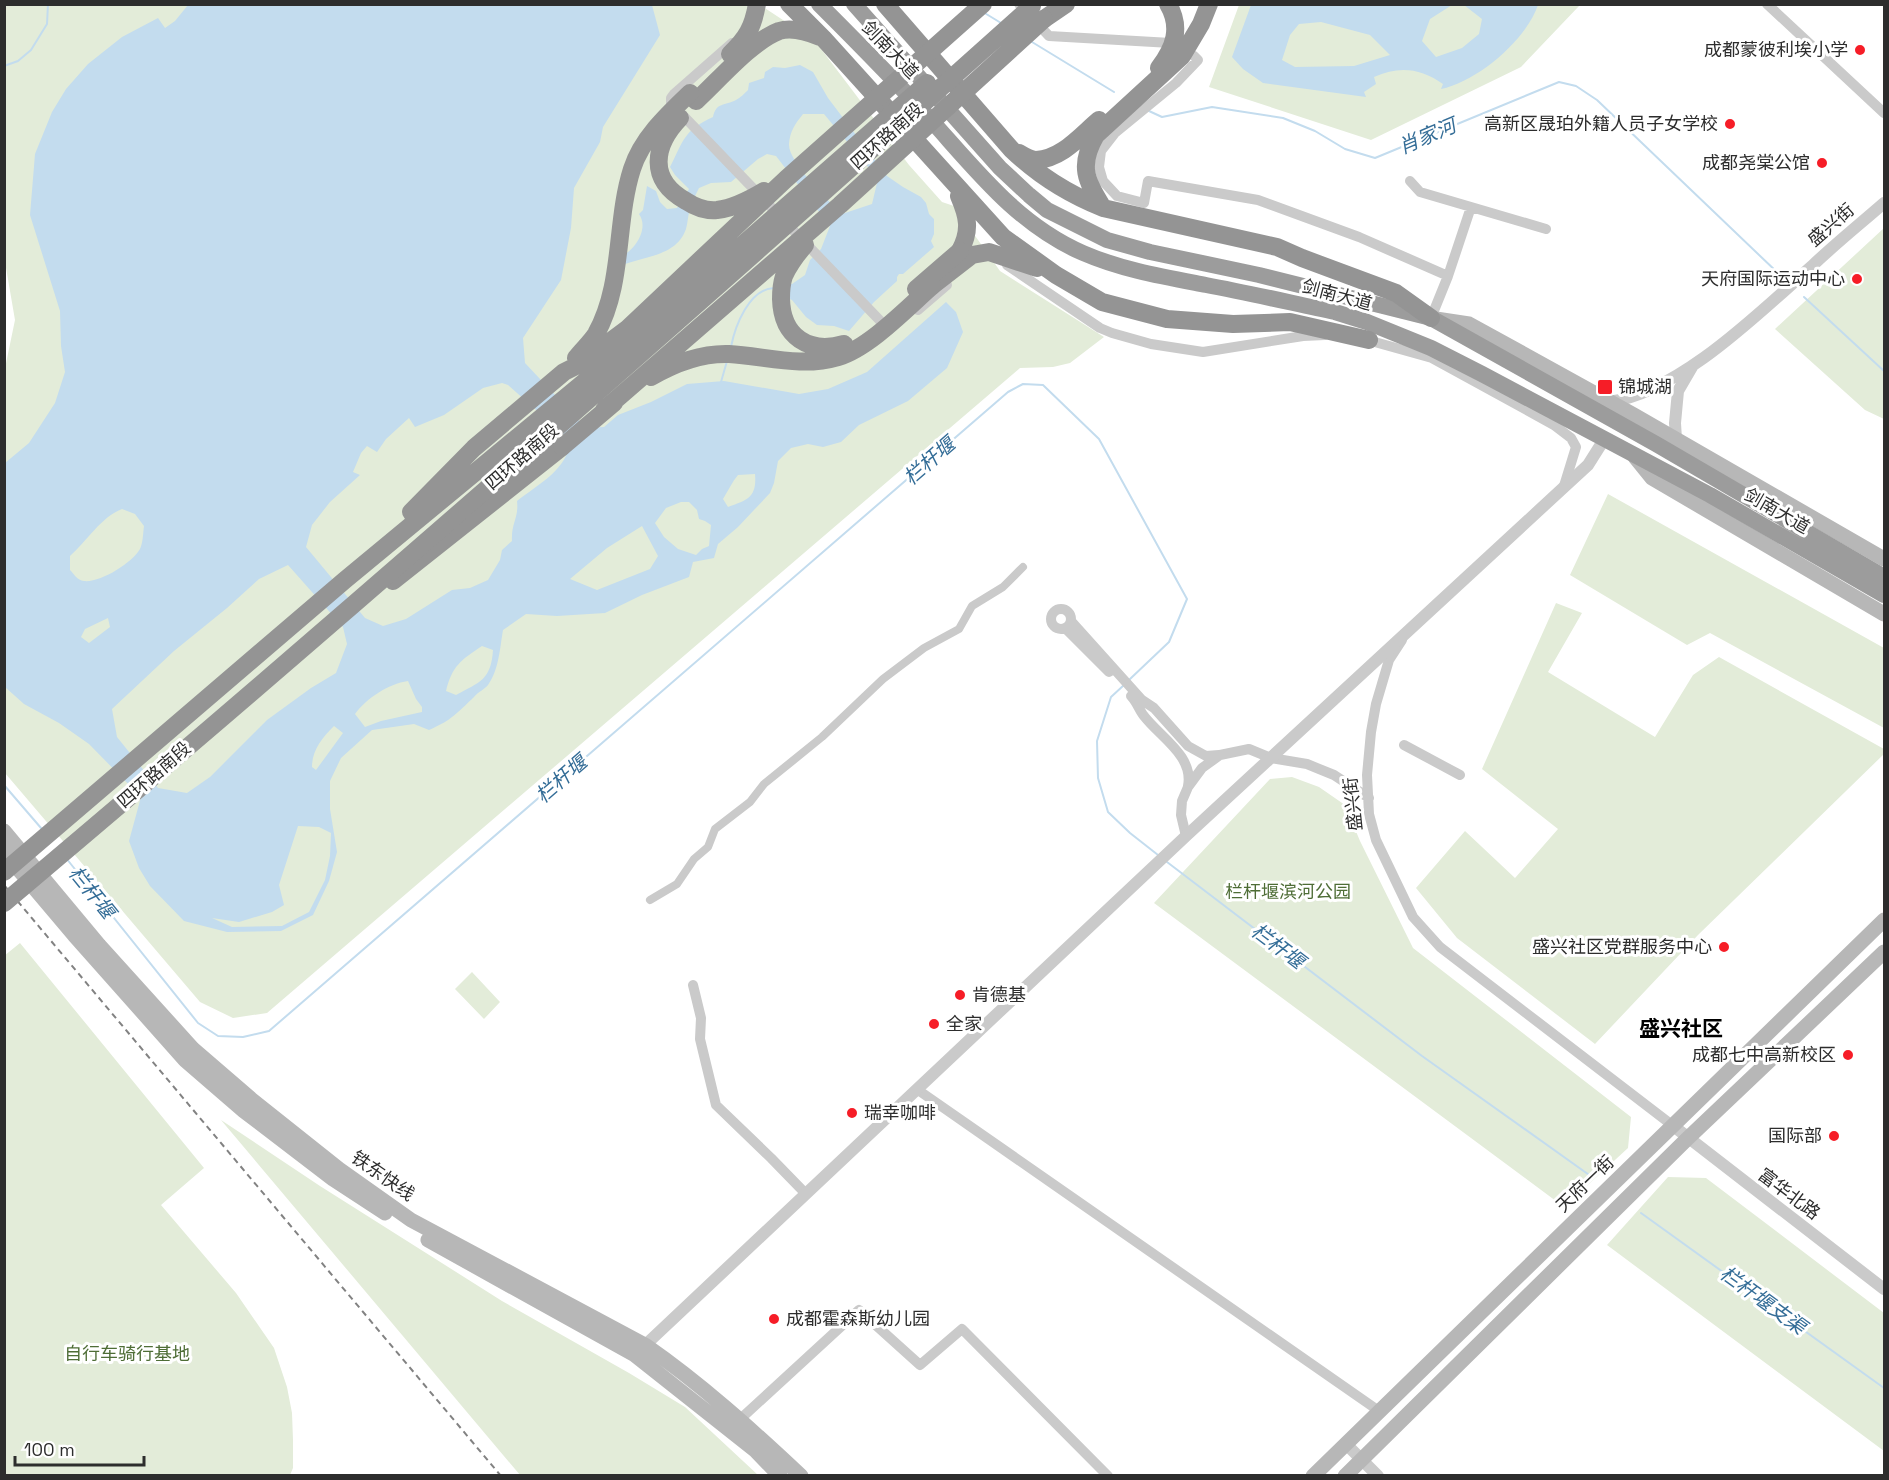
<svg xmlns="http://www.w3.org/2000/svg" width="1889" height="1480" font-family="'Space Grotesk','Noto Sans SC',sans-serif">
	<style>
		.green { fill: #e3ecd9 }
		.water { fill: #c3dcee; fill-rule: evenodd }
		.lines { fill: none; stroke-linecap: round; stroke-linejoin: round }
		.stream { stroke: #c3dcee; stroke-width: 2 }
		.pedestrian { stroke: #cacaca; stroke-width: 8 }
		.minor { stroke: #cacaca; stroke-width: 10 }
		.tertiary { stroke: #cacaca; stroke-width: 12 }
		.secondary { stroke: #b7b7b7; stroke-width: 15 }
		.trunk { stroke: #9c9c9c; stroke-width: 16 }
		.motorway { stroke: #949494; stroke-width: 18 }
		.rail { stroke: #828282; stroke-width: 2; stroke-dasharray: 6 4.5; stroke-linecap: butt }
		.motorway-bridge { stroke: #949494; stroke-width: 18 }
		.poi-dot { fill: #f61d27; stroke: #fff; stroke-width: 2 }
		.labels { text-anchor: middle; stroke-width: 6; stroke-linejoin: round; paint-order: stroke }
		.street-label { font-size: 18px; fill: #2d2d2d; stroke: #fff }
		.poi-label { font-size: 18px; fill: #2d2d2d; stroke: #fff; text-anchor: end }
		.park-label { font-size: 18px; fill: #4e6d36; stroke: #fff }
		.water-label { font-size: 20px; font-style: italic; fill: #346d97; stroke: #fff }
		.quarter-label { font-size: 21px; font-weight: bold; fill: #000; stroke: #fff }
	</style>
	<rect width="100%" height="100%" fill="#fff"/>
	<path class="green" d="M4,5H760L815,41L909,165L942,202L954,206L1000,271L1104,337L1070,363L1053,367L1020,368L267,1013L233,1018L200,1002L5,773L4,373L15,320L4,256Z
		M1239,5H1580L1521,67L1371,140L1209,87Z
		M1884,228V419L1865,410L1775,329Z
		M1608,494L1884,648V728L1710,633L1687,645L1570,575Z
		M1556,603L1582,613L1548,672L1655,737L1693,675L1719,657L1884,749V754L1698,935L1595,1044L1457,938L1416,888L1465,831L1515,878L1558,829L1482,769Z
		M1292,777L1319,787L1345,805L1360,841L1413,948L1631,1117L1628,1148L1564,1207L1154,903L1270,779Z
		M20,943L204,1168L161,1205L236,1293L274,1348L287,1387L292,1413L293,1440V1468L290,1475H5L4,956Z
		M472,972L500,1002L484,1019L455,989Z
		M221,1120L320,1186L502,1301L629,1373L685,1407L758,1475H520Z
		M1668,1177L1706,1178L1884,1313V1451L1607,1245Z"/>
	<path class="water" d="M1516,4L1538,5C1526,40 1478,81 1441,89L1443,84C1420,68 1399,66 1374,77L1376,84L1364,92L1366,97L1263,83L1243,69L1232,57L1251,5H1452L1430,19L1422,41L1436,57L1462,48L1479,34L1482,19L1464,5H1496V6ZM1321,22L1370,35L1390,55L1354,66L1295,67L1282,60L1290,35L1299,24Z
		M188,5H652L660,35L603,127L600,142L574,188L571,228L561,280L523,338L525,363L586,428L604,427L618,415L651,402L687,384L724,381L799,394L828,389L867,372L946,302L956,312L963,332L947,368L908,401L859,425L841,442L823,447L808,444L791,448L778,461L774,483L770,493L738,527L718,544L714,558L693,562L689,577L642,595L605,613L557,616L526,614L503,630C500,647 499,670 488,685C485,689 478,692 474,697C457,713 452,720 429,730L414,724L372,730L341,758L330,781V809L337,852L329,881L313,915L281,931L227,932L184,921L150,886L139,868L129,841L141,797L89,744L59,723L24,704L5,687V463L29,443L55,403L65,372L61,346L60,311L30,215L35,154L52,112L66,89L88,64L122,37L158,18L165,28L175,21ZM502,383L508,385L570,440C569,469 537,485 517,501C519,518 511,523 512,541L502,550L500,560L488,580L470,588L452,590L406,619L383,626L365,618L306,547L312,525L330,502L360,475L353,472L361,453L367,446L377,452L386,439L409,418L415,427L444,415L483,388ZM755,474C757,497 748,500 728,507L723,499C728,491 732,482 738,475ZM681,502H689L697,510L699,519L705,521L711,525L709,546L702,549L696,555L678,549L664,537L655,523L666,508ZM122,509L135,514L144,526C143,533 143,543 140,549C132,563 100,583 84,581C77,580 74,574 70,570V556C87,541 101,517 122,509ZM642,526L658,556L650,569L597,590L570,579L607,548ZM288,565L343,627L347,644L336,673L311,688L267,720L210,777L187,793L158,788L117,737L112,709L174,651L227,608L259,579ZM108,618L110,627L89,643L81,637L85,629ZM482,646L493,650C491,680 480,682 456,695L446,691C452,666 461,660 482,646ZM408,681L416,699L422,707V712L381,721L365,727L355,714C367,698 388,684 408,681ZM334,726L343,733L316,770L312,767C312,750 322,738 334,726ZM298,826L319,827L331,833L330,856L325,880L309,912L282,926L232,927L212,918L239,922L272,912L284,905L279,885Z
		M800,65L813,72L828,98L887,176L903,187L921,197L926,203L929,214L934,219V234L931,241L934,247L903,274H899L897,277V281L874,302L849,331L834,326L817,325L806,317L792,300L782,296L777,286L792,284L805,275L810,260L821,249L830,226L776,156L767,154L758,159L731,182L711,183L699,188C696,194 693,200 691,206C688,213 688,222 686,229C676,258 640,256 618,267L622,256C636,249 649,228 639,214L643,210L647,186L656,191L660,202L667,209L677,208L689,189L675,175L670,167C684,140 683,131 713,117C716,102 725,106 736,100C740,98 745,93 748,90L749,83L764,78L765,72L773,67L785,68ZM803,114H824L878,179L872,204L842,214C829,201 788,162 789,144C790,131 795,124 803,114Z"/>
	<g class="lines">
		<path class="stream" d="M983,12L1001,23
			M1032,42L1114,92
			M4,66L18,61L31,50L47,24L48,4
			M1149,111L1162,117L1212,107L1283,118L1315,131L1345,149L1375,158L1559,82L1576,86L1597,100L1780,275
			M1804,297L1884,371
			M731,347C735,326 749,289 774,288
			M721,382L727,361
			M1124,685L1111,697L1097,741L1098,778L1108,812L1130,833L1158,855
			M4,785L41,828
			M66,858L198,1023L218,1036L243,1037L269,1031L1008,392L1023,384L1043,385L1099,439L1187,599L1169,642L1130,679
			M1167,862L1422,1056L1592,1177
			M1641,1213L1884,1388"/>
		<path class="pedestrian" d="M650,900L677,884L694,859L708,847L715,829L750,802L764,784L822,737L883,679L924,648L959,629L972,606L1003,587L1023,567"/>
		<path class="minor" d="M1019,4L1049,36L1171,43
			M1767,4L1884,113
			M732,43L674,94L671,98V103L889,330
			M1194,56L1198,60L1176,83L1115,133L1101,151L1099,167L1103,181L1117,196L1144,203L1148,181L1258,200L1359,237L1448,276
			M1410,181L1420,192L1546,229
			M1007,265L1100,328L1112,333L1151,344L1203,352L1303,336L1325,335
			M918,310L947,285
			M1431,318L1448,276L1471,207
			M1364,339L1432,358L1554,425L1571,438L1576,447L1564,486
			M1051 619a10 10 0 1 1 20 0a10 10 0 1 1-20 0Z
			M1071,621L1142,700L1154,708L1188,746L1206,756L1219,755
			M1066,629L1109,672
			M1402,640L1389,660L1376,704L1371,732L1367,775L1369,814L1376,840L1413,917L1440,947L1672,1125
			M1131,696C1137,702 1139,710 1144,716C1160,737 1194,756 1188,786
			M1404,745L1460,775
			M1186,836L1181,815L1182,801L1188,787L1202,768L1220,755L1249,749L1271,758L1307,764L1334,775L1369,798
			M693,985L701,1018L700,1039L716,1105L771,1158L806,1194
			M918,1090L1379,1411
			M736,1423L859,1310L920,1365L962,1329L1108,1476"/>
		<path class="tertiary" d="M1609,402C1679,393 1760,312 1812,266C1835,244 1860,224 1884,203
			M1676,439L1675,423L1678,391L1692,367
			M1672,1125L1884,1289
			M640,1350L1186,836L1588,465L1605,438
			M1346,1444L1378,1476"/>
		<path class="secondary" d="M1436,319L1469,324L1634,415L1884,559
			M1635,457L1652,478L1884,614
			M4,831L99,945L193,1049L251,1099L339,1169L411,1220L645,1345C701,1384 751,1429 801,1476
			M4,852L74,935L185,1060L244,1111L333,1179L385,1213
			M428,1240L635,1355L755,1450L780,1476
			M1313,1476L1884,920
			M1345,1476L1687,1139L1884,952"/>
		<path class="trunk" d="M819,4C857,42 895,80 930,119C976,170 1018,225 1083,253C1122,270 1164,277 1206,285C1249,293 1292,303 1335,312L1367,322L1431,348L1482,374L1710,495L1884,595
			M854,4L1000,168L1029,195L1047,210L1107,240L1150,252L1259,275L1431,318L1656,444L1884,577"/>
		<path class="motorway" d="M789,4L823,38L1003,237L1056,275L1102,302L1167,319L1233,324L1290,322L1369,340
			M885,4L1012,150C1039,176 1068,194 1103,208L1277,247L1302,258L1396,293L1431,318
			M1044,19L1066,4
			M730,54C747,38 753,27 757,4
			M1159,68C1174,48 1182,28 1168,4
			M696,101C718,81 752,41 779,31C792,27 808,32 820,37
			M1019,153C1024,156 1031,160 1036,160C1062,159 1081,135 1099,120
			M959,196C968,217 971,230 960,251
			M1103,208C1086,180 1078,166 1096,135L1182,56L1201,24L1209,4
			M932,286L972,255L989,252L1037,268
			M393,581L562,447"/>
		<path class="rail" d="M4,885L501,1476"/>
		<path class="motorway-bridge" d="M680,118C653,146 648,180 686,201C695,207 706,211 717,210C734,208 749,200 764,191
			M805,245C798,253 789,265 784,276C782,282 781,292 781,299C782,337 809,354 844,344
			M916,289L960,251
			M576,358C582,350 591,342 596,334C624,284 615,222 632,169C642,138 668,114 690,93
			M651,377C675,363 700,353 729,354C765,356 801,368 838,357C869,348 907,308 932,286
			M604,410L840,205L1044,19
			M562,447L614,403
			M411,512L474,448L564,372L580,364L627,329L786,179L983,4
			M4,872L345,580L617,355L927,83
			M4,903C352,610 694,309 1032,6"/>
	</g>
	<g class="poi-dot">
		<circle cx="1860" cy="50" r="6"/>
		<circle cx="1730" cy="124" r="6"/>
		<circle cx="1822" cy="163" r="6"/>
		<circle cx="1857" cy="279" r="6"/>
		<rect x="1597" y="379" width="16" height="16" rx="3"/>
		<circle cx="1724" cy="947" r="6"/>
		<circle cx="960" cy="995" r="6"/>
		<circle cx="934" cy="1024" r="6"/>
		<circle cx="1848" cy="1055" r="6"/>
		<circle cx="852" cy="1113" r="6"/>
		<circle cx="1834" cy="1136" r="6"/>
		<circle cx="774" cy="1319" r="6"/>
	</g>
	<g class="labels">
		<g class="street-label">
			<text transform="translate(890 50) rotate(46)" y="6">剑南大道</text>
			<text transform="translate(887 136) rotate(-42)" y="6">四环路南段</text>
			<text transform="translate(1831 225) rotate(-41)" y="6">盛兴街</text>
			<text transform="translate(1337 295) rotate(15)" y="6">剑南大道</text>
			<text transform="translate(522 457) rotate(-41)" y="6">四环路南段</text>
			<text transform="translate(1777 511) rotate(30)" y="6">剑南大道</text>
			<text transform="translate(154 775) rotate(-41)" y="6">四环路南段</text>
			<text transform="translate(1353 804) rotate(-96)" y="6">盛兴街</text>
			<text transform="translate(383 1176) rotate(35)" y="6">铁东快线</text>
			<text transform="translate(1585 1184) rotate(-44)" y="6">天府一街</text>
			<text transform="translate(1789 1194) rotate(37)" y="6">富华北路</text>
		</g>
		<g class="poi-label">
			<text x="1848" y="56">成都蒙彼利埃小学</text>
			<text x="1718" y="130">高新区晟珀外籍人员子女学校</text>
			<text x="1810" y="169">成都尧棠公馆</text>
			<text x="1845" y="285">天府国际运动中心</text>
			<text x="1618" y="393" text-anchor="start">锦城湖</text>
			<text x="1712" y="953">盛兴社区党群服务中心</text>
			<text x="972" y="1001" text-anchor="start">肯德基</text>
			<text x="946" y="1030" text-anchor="start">全家</text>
			<text x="1836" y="1061">成都七中高新校区</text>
			<text x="864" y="1119" text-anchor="start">瑞幸咖啡</text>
			<text x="1822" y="1142">国际部</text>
			<text x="786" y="1325" text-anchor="start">成都霍森斯幼儿园</text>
		</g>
		<g class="park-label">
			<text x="1288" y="898">栏杆堰滨河公园</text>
			<text x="127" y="1360">自行车骑行基地</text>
		</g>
		<g class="water-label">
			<text transform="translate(1427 136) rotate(-23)" y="7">肖家河</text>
			<text transform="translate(929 461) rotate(-41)" y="7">栏杆堰</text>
			<text transform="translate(561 779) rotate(-41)" y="7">栏杆堰</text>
			<text transform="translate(92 892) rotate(51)" y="7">栏杆堰</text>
			<text transform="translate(1278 946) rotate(37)" y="7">栏杆堰</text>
			<text transform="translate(1763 1300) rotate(36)" y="7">栏杆堰支渠</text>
		</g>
		<g class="quarter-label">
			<text x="1681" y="1036">盛兴社区</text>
		</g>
	</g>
	<rect width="1889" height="1480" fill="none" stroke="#2d2d2d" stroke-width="12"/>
	<path d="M15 1456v9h129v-9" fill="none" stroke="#2d2d2d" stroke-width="3"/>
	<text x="24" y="1456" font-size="18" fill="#2d2d2d" stroke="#ffffff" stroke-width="4.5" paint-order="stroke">100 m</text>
</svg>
